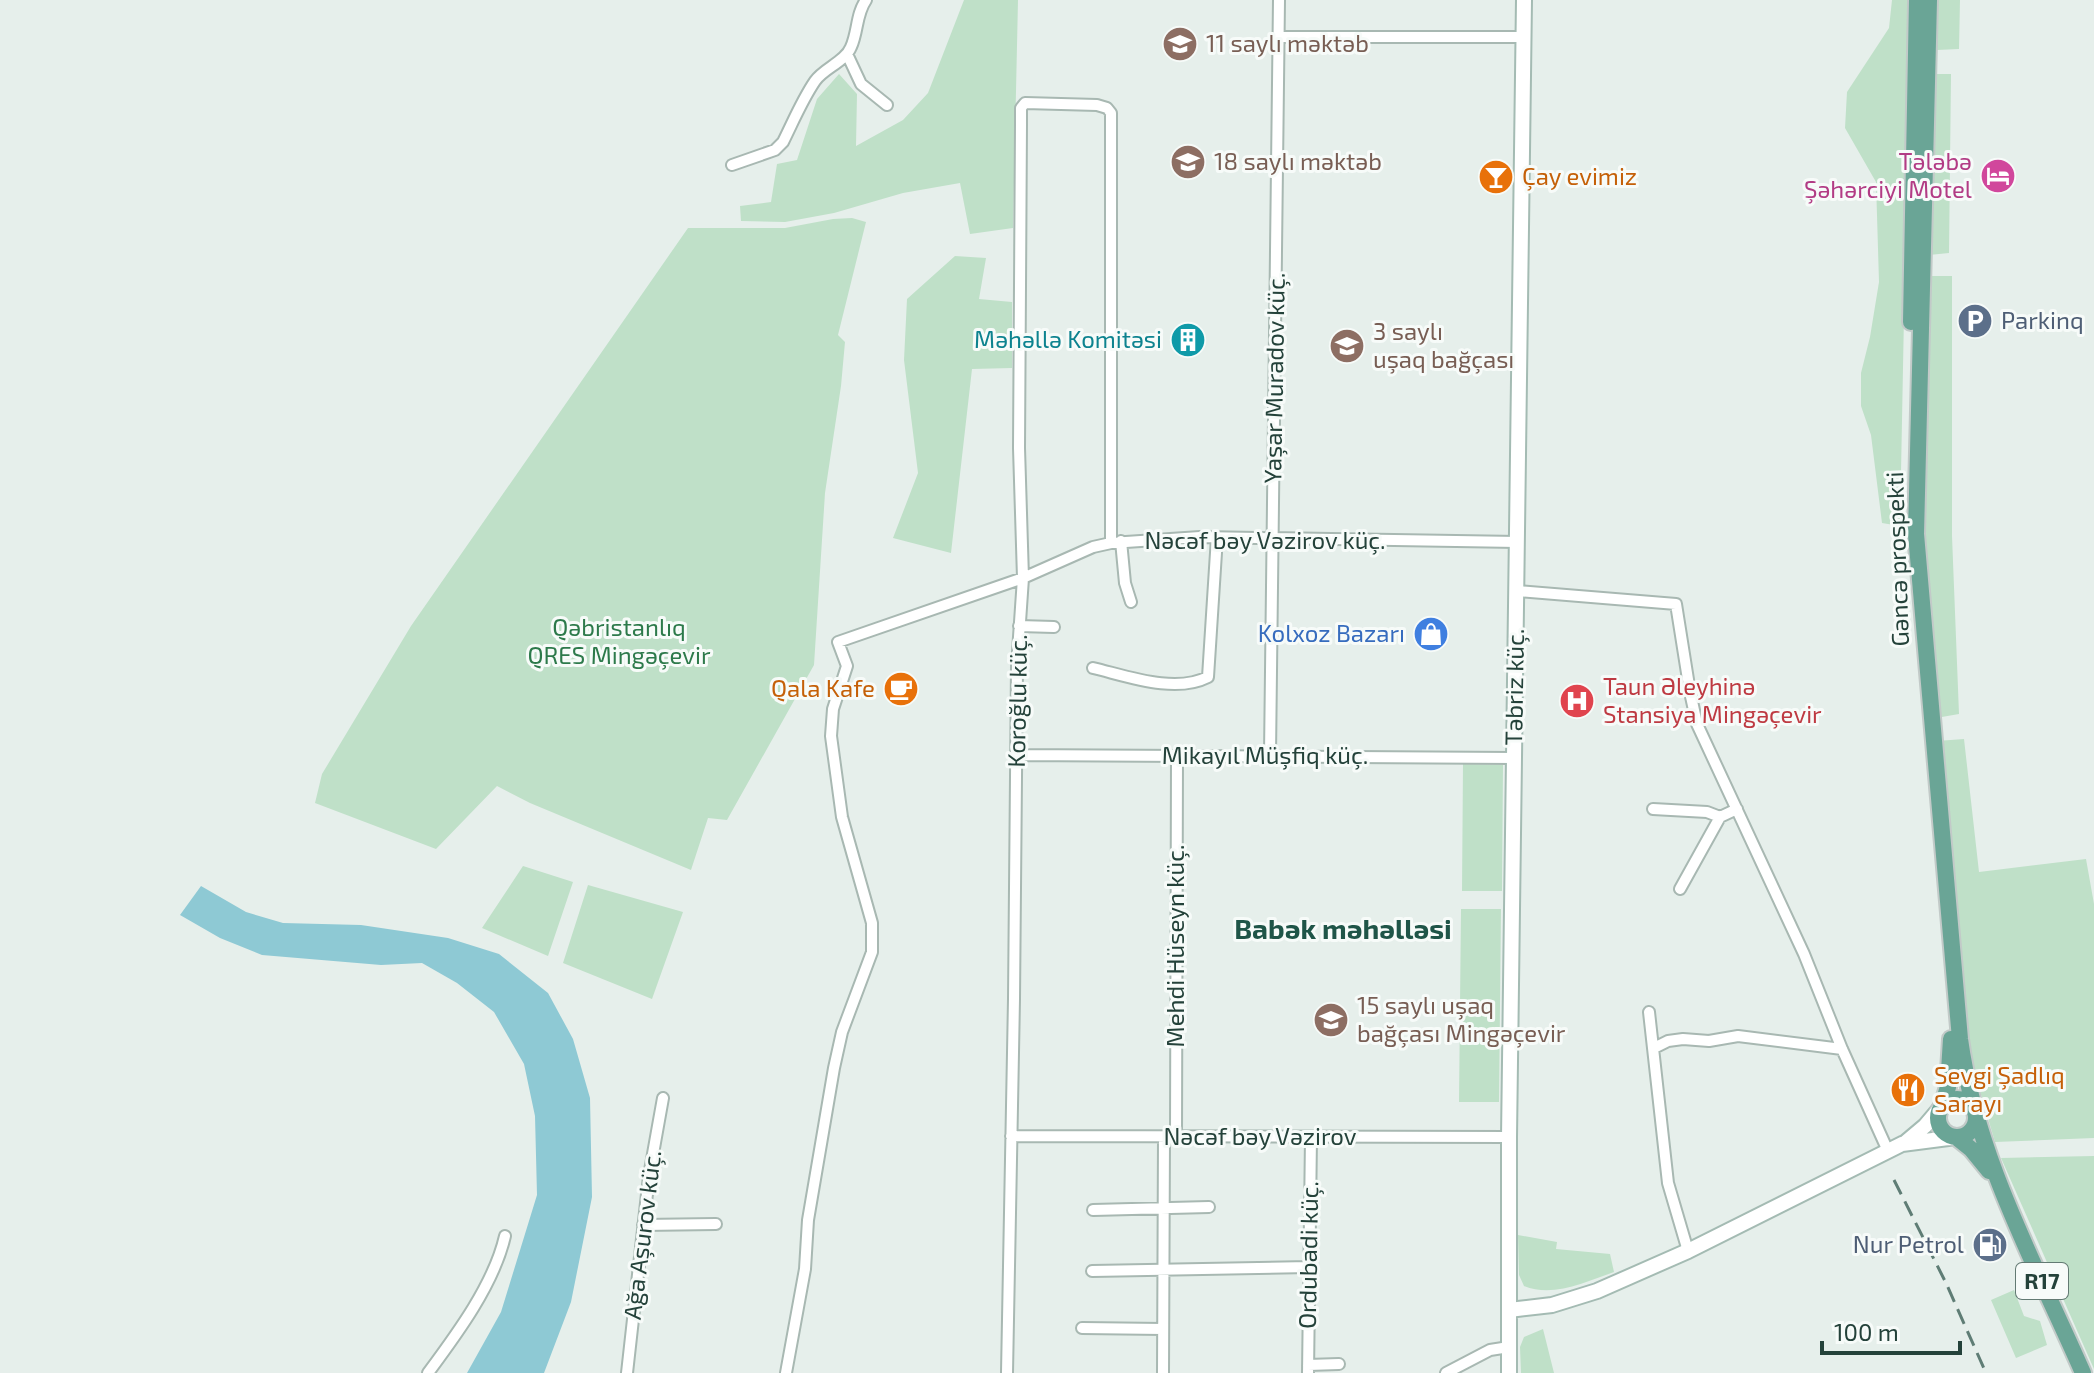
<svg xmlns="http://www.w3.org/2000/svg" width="2094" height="1373" font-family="'Exo 2',sans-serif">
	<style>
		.green { fill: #bfe0c8 }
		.water { fill: #8ec9d4 }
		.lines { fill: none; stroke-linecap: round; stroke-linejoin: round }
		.street-casing { stroke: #a8b8b2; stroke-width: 14 }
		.secondary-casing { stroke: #a4bbb3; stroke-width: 18 }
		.primary-casing { stroke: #c2cac8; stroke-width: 20 }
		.street { stroke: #fff; stroke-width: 10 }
		.secondary { stroke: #fff; stroke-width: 14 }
		.primary { stroke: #6aa596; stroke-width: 16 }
		.rail { stroke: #5f7d75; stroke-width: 3; stroke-dasharray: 16 8; stroke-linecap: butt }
		.labels { text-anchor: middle; stroke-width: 6; stroke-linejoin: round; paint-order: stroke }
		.shield { fill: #f7fbf9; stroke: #637a73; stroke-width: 2 }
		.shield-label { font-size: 22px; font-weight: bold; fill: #24423a }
		.education-label { font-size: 24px; fill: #785e54; stroke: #f7fbf9; text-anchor: start }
		.hotel-label { font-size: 24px; fill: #b23c85; stroke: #f7fbf9; text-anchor: end }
		.food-label { font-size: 24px; fill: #c56008; stroke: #f7fbf9; text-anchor: start }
		.service-label { font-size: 24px; fill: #4e5e75; stroke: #f7fbf9; text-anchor: start }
		.culture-label { font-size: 24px; fill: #0d838f; stroke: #f7fbf9; text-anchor: end }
		.street-label { font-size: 24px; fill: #24423a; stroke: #f7fbf9 }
		.park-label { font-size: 24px; fill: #2d7a4b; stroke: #f7fbf9 }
		.shop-label { font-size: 24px; fill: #366cbe; stroke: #f7fbf9; text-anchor: end }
		.health-label { font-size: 24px; fill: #be3a42; stroke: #f7fbf9; text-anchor: start }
		.quarter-label { font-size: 28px; font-weight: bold; fill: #1f5548; stroke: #f7fbf9 }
	</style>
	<rect width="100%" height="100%" fill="#e6efeb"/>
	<path class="green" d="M964,0H1018L1013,228L970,234L960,183L903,193L834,213L785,222L741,221L740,206L771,202L777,164L797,160L817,99L839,74L857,94L856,146L903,120L928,93Z
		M1892,0H1910L1900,526L1882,523L1871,435L1861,406V373L1870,337L1879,282L1876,182L1845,128L1847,92L1889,28Z
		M1937,0H1960L1959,49L1937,50Z
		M1934,74H1951L1949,253L1929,255Z
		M852,218L866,222L838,335L845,342L841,386L825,493L814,665L727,820L708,818L691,870L530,803L497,786L436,849L315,803L322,774L411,626L688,228H785L833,219Z
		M955,256L986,258L979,299L1012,302V368L972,369L951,553L893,538L918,473L904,360L907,299Z
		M1929,276H1952V536L1959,714L1936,718L1923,538Z
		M1964,739L1979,872L2086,859L2094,904V1138L1995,1142L1964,1037L1937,741Z
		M1463,764L1503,765L1502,891H1462Z
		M523,866L573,882L548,956L482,928Z
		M588,885L683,912L652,999L563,963Z
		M1461,909H1501L1499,1102H1459Z
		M2094,1156V1369L2001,1158Z
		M1518,1235L1557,1242L1556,1249L1610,1254L1614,1272C1585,1282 1553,1298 1524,1286L1519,1275Z
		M2014,1290L2024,1316L2040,1321L2047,1345L2016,1358L1991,1300Z
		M1543,1329L1554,1373H1521L1520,1347L1524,1337Z"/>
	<path class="water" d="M201,886L246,912L283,923L361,925L448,938L499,954L548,993L573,1039L590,1098L592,1197L571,1302L544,1373H467L501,1312L537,1195L535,1116L524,1064L494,1012L457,983L422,963L381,965L262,955L220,938L180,915Z"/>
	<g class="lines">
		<defs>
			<path id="street" d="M1279,37H1523
				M847,54L861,84L887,105
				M732,165L775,150L783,142C793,122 802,100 815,81C824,68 845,62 851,47C858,32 856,14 866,0
				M1121,541L1125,583L1131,602
				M1517,591L1676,604L1690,692L1697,724L1804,954L1842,1049L1888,1151
				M1019,626L1054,627
				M1093,668C1127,676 1175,694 1208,677L1217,537
				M1016,755L1514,758
				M1270,755L1279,0
				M1653,809L1707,812L1720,817
				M1680,889L1720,817L1737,809
				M1649,1012L1668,1183L1688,1251
				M1654,1048L1668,1041L1683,1039L1709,1041L1738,1036L1842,1049
				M1011,1136L1509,1137
				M1176,1138L1177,755
				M1093,1210L1209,1207
				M643,1225L716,1224
				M1092,1271L1309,1267
				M1082,1328L1163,1329
				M1308,1365L1339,1364
				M428,1373C457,1334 494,1284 505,1236
				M627,1373L649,1176L663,1098
				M786,1373L805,1269L808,1220L834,1068L842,1032L872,952V923L842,817L831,736L833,709L847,666L838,642L1023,578L1093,547L1111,543L1200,537L1518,542
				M1007,1373L1014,999L1017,666L1023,578L1019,448L1021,124V108L1025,103L1097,105L1107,108L1111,113V543
				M1163,1373L1164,1137
				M1308,1373L1311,1137
				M1446,1373L1490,1350L1509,1347"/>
			<path id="secondary" d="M1906,1142L1925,1126L1942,1106
				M1509,1310L1552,1305L1597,1291L1688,1251L1902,1144L1956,1137
				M1509,1373V1137L1524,0"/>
			<path id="primary" d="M1929,0L1916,534L1960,1039C1976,1157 2036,1265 2083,1373
				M1911,322L1917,0
				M1938 1118a19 19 0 1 1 38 0a19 19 0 1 1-38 0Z
				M1942,1106L1948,1087L1951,1039
				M1956,1137L1971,1149L1989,1171"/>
		</defs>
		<use href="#street" class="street-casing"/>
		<use href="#secondary" class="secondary-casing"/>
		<use href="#primary" class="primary-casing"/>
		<use href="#street" class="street"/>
		<use href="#secondary" class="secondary"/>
		<use href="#primary" class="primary"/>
		<path class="rail" d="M1894,1180L1946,1283L1986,1373"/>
	</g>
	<defs>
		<symbol id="school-disc" viewBox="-11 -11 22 22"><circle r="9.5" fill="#8d6e63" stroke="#f7fbf9"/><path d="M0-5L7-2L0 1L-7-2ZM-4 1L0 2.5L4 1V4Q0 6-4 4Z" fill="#fff"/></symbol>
		<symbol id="hotel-disc" viewBox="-11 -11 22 22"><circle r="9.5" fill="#d1479c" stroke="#f7fbf9"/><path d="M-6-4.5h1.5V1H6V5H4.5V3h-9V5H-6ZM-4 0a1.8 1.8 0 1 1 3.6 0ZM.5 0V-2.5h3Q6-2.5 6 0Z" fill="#fff"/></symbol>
		<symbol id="bar-disc" viewBox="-11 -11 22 22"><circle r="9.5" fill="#e8710a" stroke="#f7fbf9"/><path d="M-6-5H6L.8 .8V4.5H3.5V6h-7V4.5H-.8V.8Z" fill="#fff"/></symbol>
		<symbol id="parking-disc" viewBox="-11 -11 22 22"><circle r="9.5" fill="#5c6f8a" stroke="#f7fbf9"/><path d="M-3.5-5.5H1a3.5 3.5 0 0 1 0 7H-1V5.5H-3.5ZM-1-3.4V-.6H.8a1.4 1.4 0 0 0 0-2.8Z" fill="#fff"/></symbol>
		<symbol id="building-disc" viewBox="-11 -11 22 22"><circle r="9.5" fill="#0f9aa8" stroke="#f7fbf9"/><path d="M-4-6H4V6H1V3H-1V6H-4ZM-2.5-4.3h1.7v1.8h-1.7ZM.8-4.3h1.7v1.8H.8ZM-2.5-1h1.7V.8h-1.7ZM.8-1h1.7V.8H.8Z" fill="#fff"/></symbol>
		<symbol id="shop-disc" viewBox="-11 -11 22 22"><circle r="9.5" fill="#3f7fe0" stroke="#f7fbf9"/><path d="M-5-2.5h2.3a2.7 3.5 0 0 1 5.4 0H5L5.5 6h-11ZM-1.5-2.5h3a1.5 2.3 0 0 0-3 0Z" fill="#fff"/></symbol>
		<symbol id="cafe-disc" viewBox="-11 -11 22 22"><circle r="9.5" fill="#e8710a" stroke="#f7fbf9"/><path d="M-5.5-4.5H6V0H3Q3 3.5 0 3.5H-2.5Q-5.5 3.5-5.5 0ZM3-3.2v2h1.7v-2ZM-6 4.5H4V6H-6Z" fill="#fff"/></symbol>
		<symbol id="hospital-disc" viewBox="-11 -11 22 22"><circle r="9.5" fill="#e0444e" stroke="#f7fbf9"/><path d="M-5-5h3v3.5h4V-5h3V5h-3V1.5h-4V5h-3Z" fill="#fff"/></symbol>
		<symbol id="restaurant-disc" viewBox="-11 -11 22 22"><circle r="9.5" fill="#e8710a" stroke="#f7fbf9"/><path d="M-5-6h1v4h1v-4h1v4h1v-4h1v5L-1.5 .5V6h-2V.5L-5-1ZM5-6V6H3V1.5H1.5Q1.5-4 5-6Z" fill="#fff"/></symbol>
		<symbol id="fuel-disc" viewBox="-11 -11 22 22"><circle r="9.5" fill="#5c6f8a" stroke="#f7fbf9"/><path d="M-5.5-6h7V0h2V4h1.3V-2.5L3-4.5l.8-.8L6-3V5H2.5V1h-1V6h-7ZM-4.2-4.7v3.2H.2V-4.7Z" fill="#fff"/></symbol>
	</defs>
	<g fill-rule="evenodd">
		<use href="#school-disc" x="1160" y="24" width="40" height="40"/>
		<use href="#school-disc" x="1168" y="142" width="40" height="40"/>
		<use href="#hotel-disc" x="1978" y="156" width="40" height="40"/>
		<use href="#bar-disc" x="1476" y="157" width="40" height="40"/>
		<use href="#parking-disc" x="1955" y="301" width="40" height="40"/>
		<use href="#building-disc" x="1168" y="320" width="40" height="40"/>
		<use href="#school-disc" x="1327" y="326" width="40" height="40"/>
		<use href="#shop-disc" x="1411" y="614" width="40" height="40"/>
		<use href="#cafe-disc" x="881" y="669" width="40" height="40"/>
		<use href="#hospital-disc" x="1557" y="681" width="40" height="40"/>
		<use href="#school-disc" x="1311" y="1000" width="40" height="40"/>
		<use href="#restaurant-disc" x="1888" y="1070" width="40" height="40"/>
		<use href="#fuel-disc" x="1970" y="1225" width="40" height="40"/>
	</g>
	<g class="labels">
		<rect class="shield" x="2016" y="1263" width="52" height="36" rx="6"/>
		<g class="shield-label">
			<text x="2042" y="1289">R17</text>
		</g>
		<g class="education-label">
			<text x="1206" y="52">11 saylı məktəb</text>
			<text x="1214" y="170">18 saylı məktəb</text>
			<text x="1373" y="340">3 saylı<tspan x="1373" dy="28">uşaq bağçası</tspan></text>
			<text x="1357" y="1014">15 saylı uşaq<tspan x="1357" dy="28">bağçası Mingəçevir</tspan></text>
		</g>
		<g class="hotel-label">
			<text x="1972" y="170">Tələbə<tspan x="1972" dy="28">Şəhərciyi Motel</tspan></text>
		</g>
		<g class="food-label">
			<text x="1522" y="185">Çay evimiz</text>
			<text x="875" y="697" text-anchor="end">Qala Kafe</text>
			<text x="1934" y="1084">Sevgi Şadlıq<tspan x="1934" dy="28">Sarayı</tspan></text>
		</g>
		<g class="service-label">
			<text x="2001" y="329">Parkinq</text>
			<text x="1964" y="1253" text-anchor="end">Nur Petrol</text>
		</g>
		<g class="culture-label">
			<text x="1162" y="348">Məhəllə Komitəsi</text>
		</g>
		<g class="street-label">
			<text transform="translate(1275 378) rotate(-89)" y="8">Yaşar Muradov küç.</text>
			<text x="1265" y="549">Nəcəf bəy Vəzirov küç.</text>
			<text transform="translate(1898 559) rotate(-92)" y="8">Gəncə prospekti</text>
			<text transform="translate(1515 687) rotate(-89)" y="8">Təbriz küç.</text>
			<text transform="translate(1018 701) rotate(-89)" y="8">Koroğlu küç.</text>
			<text x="1265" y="764">Mikayıl Müşfiq küç.</text>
			<text transform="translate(1176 946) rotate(-90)" y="8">Mehdi Hüseyn küç.</text>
			<text x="1260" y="1145">Nəcəf bəy Vəzirov</text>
			<text transform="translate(643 1235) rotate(-83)" y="8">Ağa Aşurov küç.</text>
			<text transform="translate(1309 1255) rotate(-89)" y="8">Ordubadi küç.</text>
		</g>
		<g class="park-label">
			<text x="619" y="636">Qəbristanlıq<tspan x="619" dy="28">QRES Mingəçevir</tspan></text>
		</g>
		<g class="shop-label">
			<text x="1405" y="642">Kolxoz Bazarı</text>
		</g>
		<g class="health-label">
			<text x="1603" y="695">Taun Əleyhinə<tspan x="1603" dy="28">Stansiya Mingəçevir</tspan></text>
		</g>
		<g class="quarter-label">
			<text x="1343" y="939">Babək məhəlləsi</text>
		</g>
	</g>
	<path d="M1822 1341v12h138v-12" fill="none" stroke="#24423a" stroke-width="4"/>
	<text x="1834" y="1341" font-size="24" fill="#24423a" stroke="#f7fbf9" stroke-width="6" paint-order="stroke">100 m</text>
</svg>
